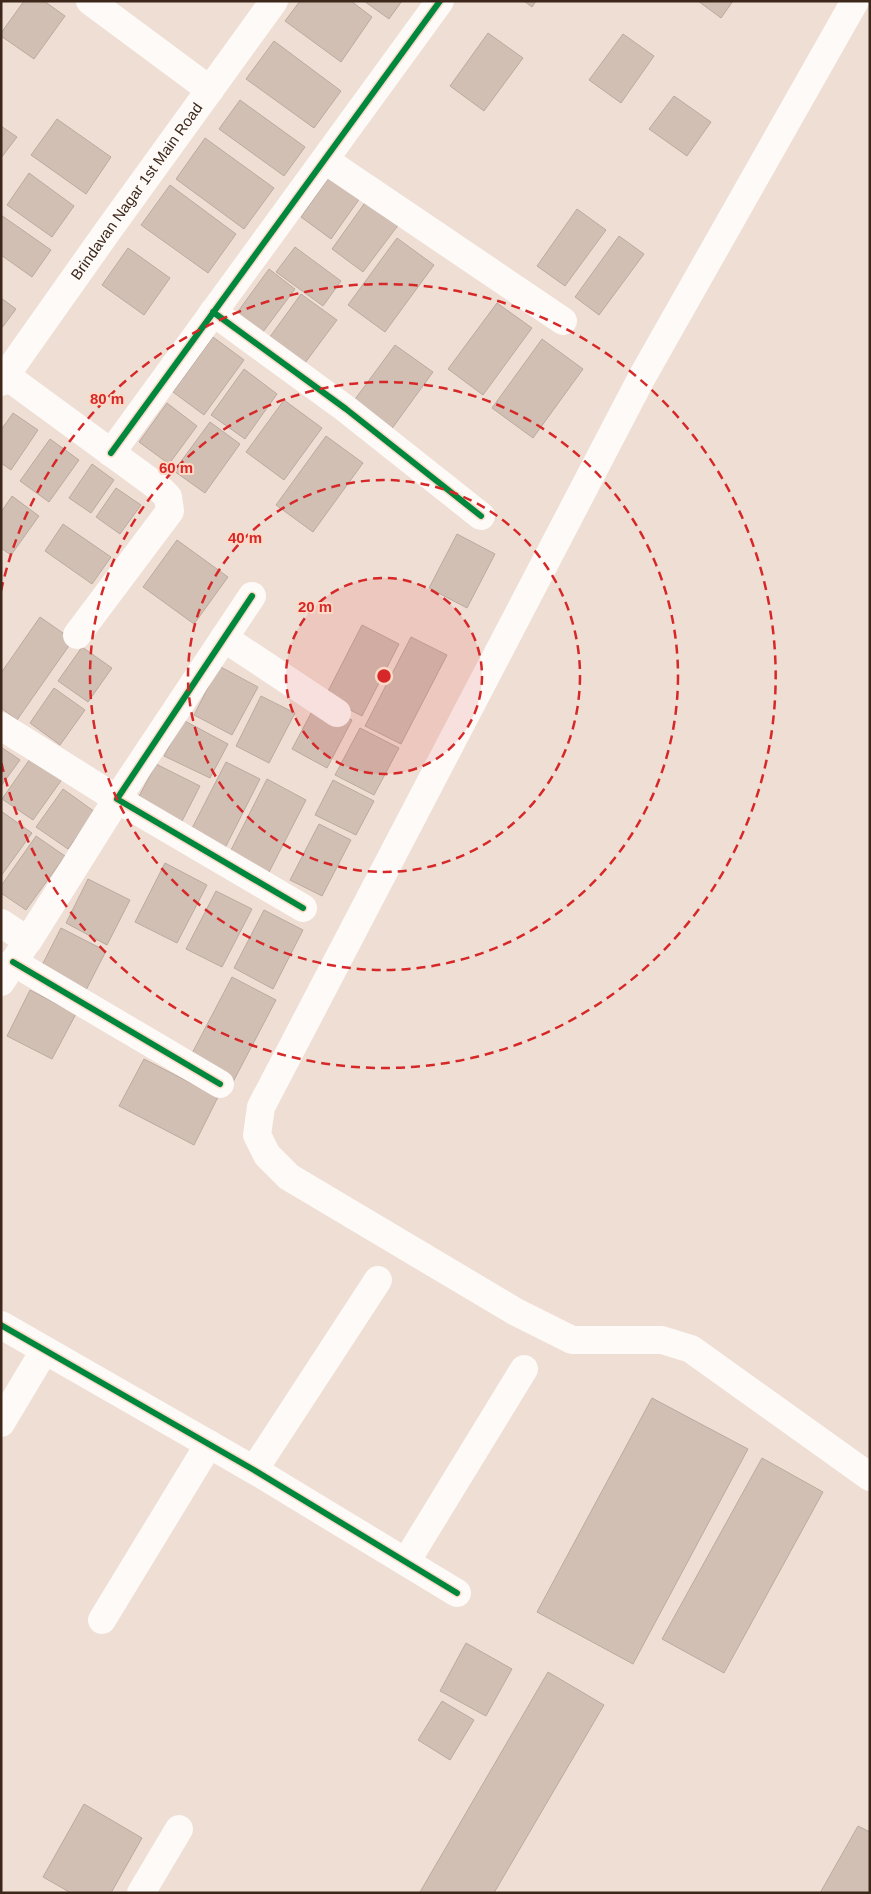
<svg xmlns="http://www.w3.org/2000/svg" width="871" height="1894" font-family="Arial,sans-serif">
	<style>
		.building { fill: #d1bfb4; stroke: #bbaa9f }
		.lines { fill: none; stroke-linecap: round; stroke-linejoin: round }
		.minor { stroke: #fdfaf8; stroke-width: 28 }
		.cycleway-casing { stroke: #fcdac6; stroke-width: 9 }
		.cycleway { stroke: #00873e; stroke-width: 6 }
		.ring { fill: none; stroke: #d62828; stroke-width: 2.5; stroke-dasharray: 9 6 }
		.labels { text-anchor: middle; stroke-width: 4; stroke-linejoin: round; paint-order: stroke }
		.street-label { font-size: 15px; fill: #3c271a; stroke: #fcdac6 }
		.centre { fill: #d62828; stroke: #fcdac6; stroke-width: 2.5 }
		.ring-label { font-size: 15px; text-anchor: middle; font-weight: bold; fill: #d62828; stroke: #fcdac6; stroke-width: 4; stroke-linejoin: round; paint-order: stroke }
	</style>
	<rect width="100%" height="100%" fill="#efded3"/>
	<path class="building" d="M24,1H44L65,16L34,59L1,36V33Z
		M300,1H351L372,17L341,62L285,21Z
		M364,1H402L389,19Z
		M524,1H536L532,7Z
		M698,1H733L721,18Z
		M488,33L523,58L484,111L450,86Z
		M623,34L654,56L621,103L589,80Z
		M274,41L341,91L314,128L246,79Z
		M674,96L711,122L687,156L649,129Z
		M240,100L305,147L284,176L219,129Z
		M57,119L111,157L86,194L31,155Z
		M1,126L17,137L1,158Z
		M205,138L274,188L244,229L176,179Z
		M335,169L365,191L331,239L301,217Z
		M29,173L74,206L52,237L7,205Z
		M170,185L236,234L208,273L141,225Z
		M369,197L402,220L363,272L332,249Z
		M577,209L606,230L565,286L537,266Z
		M1,215L51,250L32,277L1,255Z
		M619,236L644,254L599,315L575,297Z
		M397,238L434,265L385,332L348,305Z
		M295,247L341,281L323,306L276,272Z
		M128,248L170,278L144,315L102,285Z
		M269,269L295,289L257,340L231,321Z
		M301,294L337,320L299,371L264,345Z
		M1,298L16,309L1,329Z
		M497,303L532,328L483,395L448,369Z
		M213,337L244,360L204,415L173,392Z
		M542,339L583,369L533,438L492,408Z
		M395,345L433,372L388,434L350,406Z
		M244,369L277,394L245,439L211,415Z
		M284,400L322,428L284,480L246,452Z
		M167,403L197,426L169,464L139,442Z
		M13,413L38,430L11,470L1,463V430Z
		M210,422L240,444L205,493L174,471Z
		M326,436L363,463L313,532L276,505Z
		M50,439L79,460L49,502L20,481Z
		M92,464L114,480L91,513L69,498Z
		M116,488L141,505L120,534L96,517Z
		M12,496L39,516L11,555L1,548V512Z
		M63,524L111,557L92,584L45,551Z
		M457,534L495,554L467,608L429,588Z
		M177,540L228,577L194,624L143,587Z
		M40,617L73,640L17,720L1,708V673Z
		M362,625L399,644L362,716L325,697Z
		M411,637L447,655L401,744L365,726Z
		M82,647L112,668L88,702L58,681Z
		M219,666L258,687L232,735L194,715Z
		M54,688L85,710L60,745L30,723Z
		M261,696L295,713L269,763L236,746Z
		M317,702L352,720L327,768L292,749Z
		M183,720L228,744L210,778L164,756Z
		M360,728L399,748L374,795L335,775Z
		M1,747L20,760L1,786Z
		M32,756L63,778L33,820L2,799Z
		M226,762L260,779L223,852L189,834Z
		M156,764L200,786L180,825L136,802Z
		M267,779L306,800L267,876L228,856Z
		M333,780L374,801L356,835L315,815Z
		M63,789L95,812L68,849L36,827Z
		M1,811L32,833L1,876Z
		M319,824L351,840L322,896L290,880Z
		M36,836L65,856L26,910L1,893V886Z
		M165,863L207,885L177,943L135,922Z
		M88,879L130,900L107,945L66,923Z
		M216,891L252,909L222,967L186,949Z
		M264,910L303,930L273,989L234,968Z
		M61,928L106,951L84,994L39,971Z
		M232,977L276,1000L233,1082L189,1059Z
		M30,990L76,1014L52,1059L7,1036Z
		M144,1059L218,1097L194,1145L119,1106Z
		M652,1398L748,1449L633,1664L537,1612Z
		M762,1458L823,1492L724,1673L662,1639Z
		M466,1643L512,1669L486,1716L440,1691Z
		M548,1672L604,1705L494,1893H422L420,1892Z
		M442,1701L474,1720L450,1760L418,1740Z
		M84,1804L142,1838L111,1893H71L43,1877Z
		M858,1826L870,1832V1893H820Z"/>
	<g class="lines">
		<g class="minor">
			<path d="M90,1L210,90"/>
			<path d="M855,1L642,377L261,1107L257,1135L267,1155L289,1177L516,1312L572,1340H662L691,1349L870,1477"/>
			<path d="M325,160L563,321"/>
			<path d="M213,312L346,409L481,516"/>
			<path d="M1,372L158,487L168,497L170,511L77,635"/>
			<path id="s1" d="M1,382L107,232L274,1"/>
			<path d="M111,453L440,1"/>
			<path d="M252,596L117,799L303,908"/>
			<path d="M224,638L337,713"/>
			<path d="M1,726L117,799L28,941L1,923"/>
			<path d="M13,962L220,1084"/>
			<path d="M1,982L24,946"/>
			<path d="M1,1325L254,1470L457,1593"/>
			<path d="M1,1423L44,1351"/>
			<path d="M254,1470L378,1280"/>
			<path d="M406,1562L524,1369"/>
			<path d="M102,1620L209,1444"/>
			<path d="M141,1893L179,1829"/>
		</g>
		<defs>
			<path id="cycleway" d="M213,312L346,409L481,516
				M111,453L440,1
				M252,596L117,799L303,908
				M13,962L220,1084
				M1,1325L254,1470L457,1593"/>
		</defs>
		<use href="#cycleway" class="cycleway-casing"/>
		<use href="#cycleway" class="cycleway"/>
	</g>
	<circle cx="384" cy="676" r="98" fill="#d62828" fill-opacity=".12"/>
	<g class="ring">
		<circle cx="384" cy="676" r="98"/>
		<circle cx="384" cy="676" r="196"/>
		<circle cx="384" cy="676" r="294"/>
		<path d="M1 591A392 392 0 1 1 1 761"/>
	</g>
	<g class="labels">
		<g class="street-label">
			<text dy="5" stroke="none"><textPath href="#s1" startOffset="234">Brindavan Nagar 1st Main Road</textPath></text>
		</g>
	</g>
	<circle cx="384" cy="676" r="8" class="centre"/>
	<g class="ring-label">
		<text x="107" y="404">80 m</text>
		<text x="176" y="473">60 m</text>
		<text x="245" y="543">40 m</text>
		<text x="315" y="612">20 m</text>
	</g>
	<rect width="871" height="1894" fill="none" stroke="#3c271a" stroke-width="5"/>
</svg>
